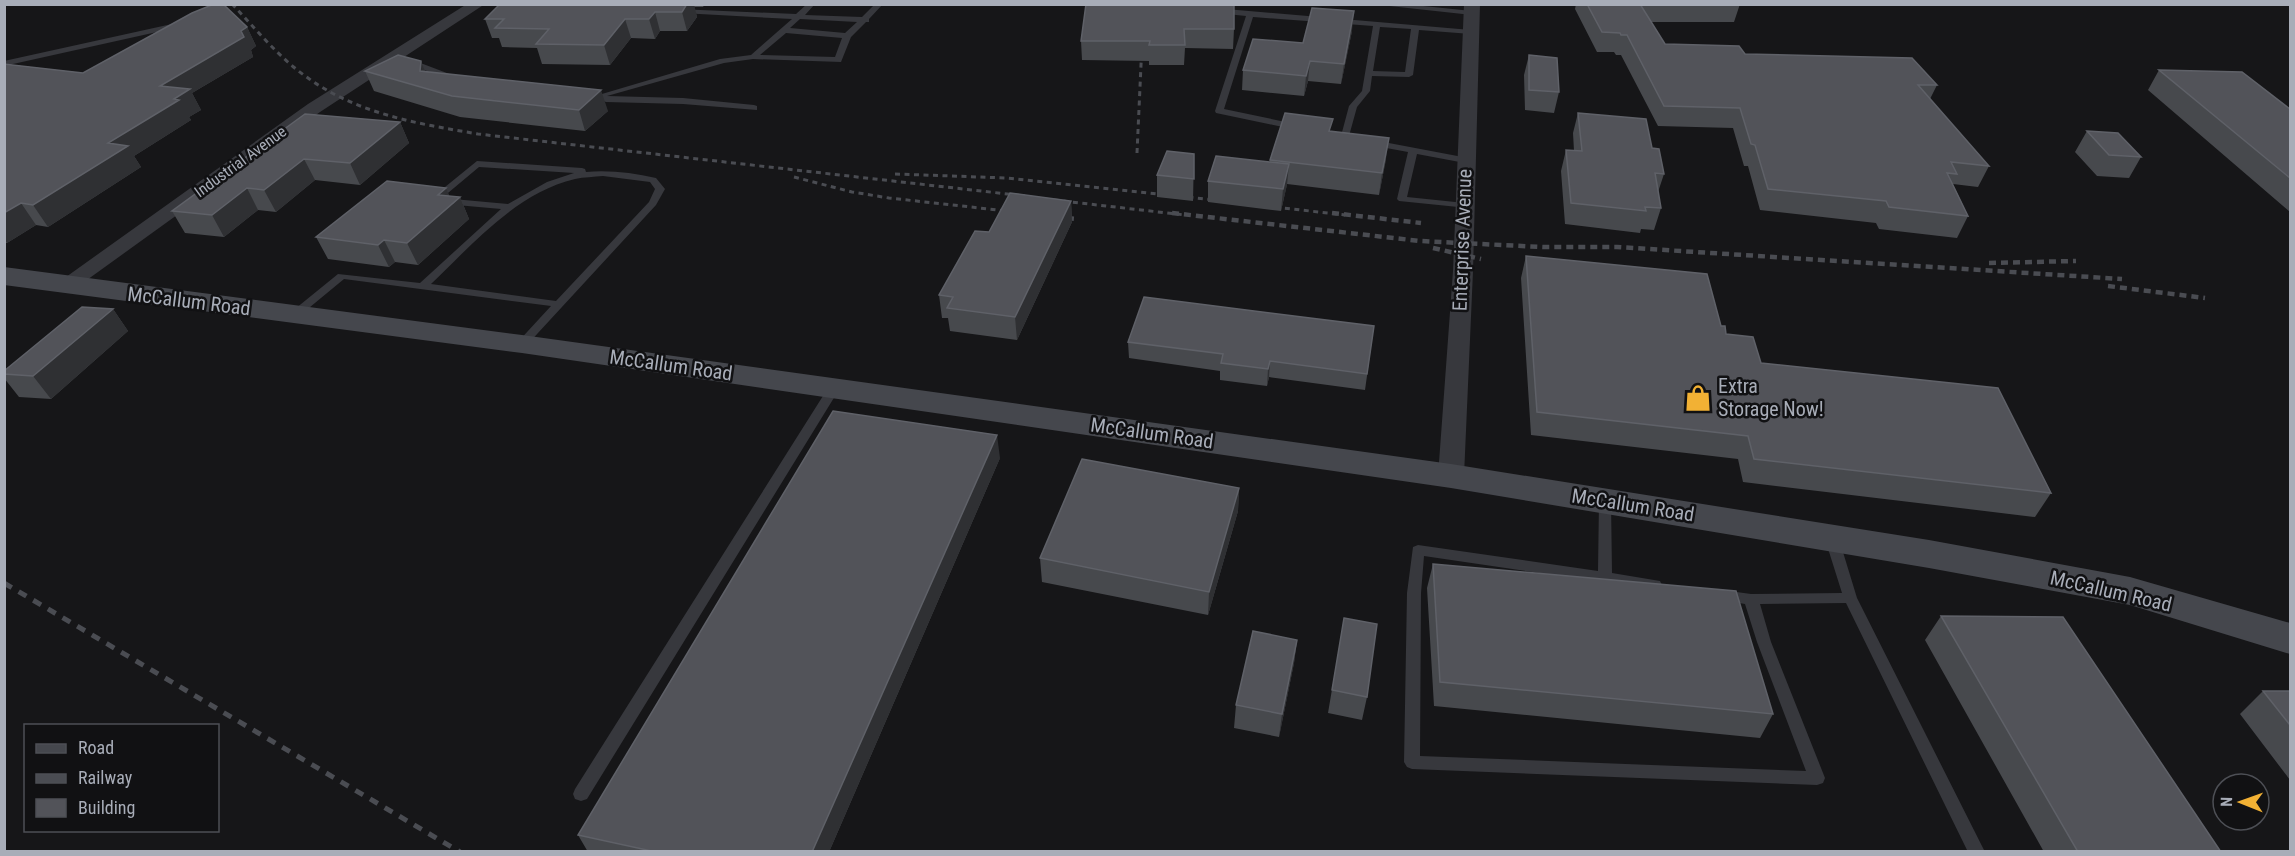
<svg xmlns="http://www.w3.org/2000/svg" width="2295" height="856" font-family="'Roboto Condensed',sans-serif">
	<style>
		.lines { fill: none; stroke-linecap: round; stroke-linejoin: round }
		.service { fill: #37383d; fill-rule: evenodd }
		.minor { fill: #37383d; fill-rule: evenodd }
		.secondary { fill: #45474d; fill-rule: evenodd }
		.rail-far2 { stroke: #4a4c52; stroke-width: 3; stroke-dasharray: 5 4.5; stroke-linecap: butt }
		.rail-far1 { stroke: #4a4c52; stroke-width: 4.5; stroke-dasharray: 7 5; stroke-linecap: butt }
		.rail { stroke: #4a4c52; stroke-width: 5; stroke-dasharray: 9 8; stroke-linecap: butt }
		.wall { fill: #47494d }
		.shaded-wall { fill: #2f3033 }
		.building { fill: #525359; stroke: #5f6168; stroke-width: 1.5 }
		.labels { text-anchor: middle; stroke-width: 5; stroke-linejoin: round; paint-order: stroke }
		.far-street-label { font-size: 16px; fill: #a8adb8; stroke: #111113 }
		.street-label { font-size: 20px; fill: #a8adb8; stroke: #111113 }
		.poi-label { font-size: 20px; fill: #a8adb8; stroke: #111113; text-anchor: start }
	</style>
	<rect width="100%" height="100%" fill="#161618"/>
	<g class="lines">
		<path class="service" d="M807,4H815L805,15L862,17L875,4H883L869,19V22H866L851,37L841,62L753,59L724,63L607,96L683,98L754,105L757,106V110L683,104L606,102L603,101V98L589,102L585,99L720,59L751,55L792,19L681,13L677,11L678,9L796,14ZM800,19L857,22L845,33L790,28ZM786,33L842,38L835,57L760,55Z
			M1207,4H1215L1214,8L1471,30L1475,32L1471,34L1419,30L1413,75L1409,77L1372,76L1370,91L1357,107L1349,136L1345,139L1341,136L1349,106L1362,91L1373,26L1253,17L1224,109L1300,125L1301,127L1297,130L1216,113L1215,111L1246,16L1207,12ZM1380,27L1411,29L1405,72L1373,71Z
			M1371,4H1404L1472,11L1476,13L1472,15Z
			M181,22H184V26L4,66V61Z
			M404,59H410L460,78L453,80L404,63Z
			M1373,140L1468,158L1470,160L1465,163L1417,154L1407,197L1465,203L1468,204V208L1399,201L1397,199L1408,152L1370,145V141Z
			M477,161L582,168L585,169L586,172C610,170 633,173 656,178L665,189L656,205L526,346L522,347L516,344L551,306L344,279L298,317H290L289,315L290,313L338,274L420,283L501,209L434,203L429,200ZM479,167L574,173L547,182L508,204L442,198ZM603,176L650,182L655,189L649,202L556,301L431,284C473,244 516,193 575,179C584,177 594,177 603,176Z
			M834,384L840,388L587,799L581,801L575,799L573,794L575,789L828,388Z
			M1605,496L1610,498L1611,501L1612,573L1660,581L1662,585L1660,589L1655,590L1424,556L1421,593L1420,756L1806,771L1757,642L1745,604L1717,599L1715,595L1717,591L1722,590L1751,594L1842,593L1825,539L1827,536H1837L1839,539L1857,598L1985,852H1968L1846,603L1760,604L1771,642L1825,778L1823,783L1817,785L1412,769L1407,767L1404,762L1407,593L1413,547L1418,545L1598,571L1599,501L1600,498Z"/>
		<path class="minor" d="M467,4H485L320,112L73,290L66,292L59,290L56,286L59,282L308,104Z
			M1464,4H1480L1473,271L1464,476L1460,482L1451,485L1442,482L1438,476L1453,271Z"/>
		<path class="secondary" d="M4,267L522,335L1451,464L1929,540L2130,577L2290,623V654L2130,605L1929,568L1451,488L522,353L4,285Z"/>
		<path class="rail-far2" d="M232,4C256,29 279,58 308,78C358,114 419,124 478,134L1025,196
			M1137,153L1142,43
			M895,174L1007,178L1224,201
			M794,177L852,192L889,198L1016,212
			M1054,200L1185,215
			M1266,206L1345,215"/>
		<path class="rail-far1" d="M1172,213L1420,241L1543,247H1617L2122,279
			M1332,213L1421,223
			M1055,217L1078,219
			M1433,248L1481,259
			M1989,263L2076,261
			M2108,286L2205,298"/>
		<path class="rail" d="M4,583L460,852"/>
	</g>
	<path class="wall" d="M500,4H705L703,7H694L697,17L687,31H660L655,39L631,38L610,65L542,64L537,48L502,47L499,38H492L485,19Z
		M1086,4L1234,29L1233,49L1185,48L1184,65H1149V61L1082,60L1081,41Z
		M1576,4H1740L1734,22H1651L1665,44L1745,54L1937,85L1930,99L1989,166L1978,187L1953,184L1968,216L1957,238L1879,229L1876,223L1760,210L1748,166H1744L1733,128L1658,126L1621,55H1616L1614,52H1597L1575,9Z
		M247,27L256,46L251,50L253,57L192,93L201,110L189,117L191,120L134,156L141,167L48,227L36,225L7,243H4V64L83,73Z
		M1352,31L1341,84L1308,81L1304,96L1242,90L1243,70Z
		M1529,55L1559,92L1554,113L1525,110L1524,75Z
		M421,61L425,72L608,111L585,131L460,117L374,91L365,71Z
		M2159,70L2290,109V212L2148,90Z
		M1578,113L1652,148L1664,174L1658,192L1661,208L1654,230L1641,229L1640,233L1565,224L1561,171L1566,150L1574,151L1573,133Z
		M400,122L409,143L360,185L315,180L276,212L258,210L224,237L185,233L172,211Z
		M2087,131L2141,157L2129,178L2097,176L2075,152Z
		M1331,132L1386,159L1379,195L1287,184L1281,211L1208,202V181L1270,162V160Z
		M1194,154L1193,201L1157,197V175Z
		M446,188L449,196L460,197L469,219L418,265L395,262L389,267L328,259L316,237Z
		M1071,201L1072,222L1017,340L950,331L948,318H942L939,295L989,232Z
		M1526,256L1721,326L1726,334L1761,363L2051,493L2035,517L1743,482L1738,459L1531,435L1521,278Z
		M113,309L128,331L51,399L19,397L4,378V371Z
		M1374,326L1365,390L1269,377L1267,386L1220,380V371L1129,358L1128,342Z
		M1000,458L829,852H588L578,835Z
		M1239,488L1238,511L1208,615L1042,582L1040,558Z
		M1433,564L1773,714L1760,738L1434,706L1427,588Z
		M1941,616L2221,852H2044L1925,640Z
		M1344,618L1367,697L1362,720L1328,713Z
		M1297,640L1294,663L1279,737L1234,728L1236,705Z
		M2263,691H2290V780L2240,714Z"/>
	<path class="shaded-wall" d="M687,4H694L697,17L687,31L682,12Z
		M1354,11L1352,31L1341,84L1344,64Z
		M655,12L660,31L655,39L649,19Z
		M625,19L631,38L610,65L604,45Z
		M247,27L256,46L251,50L253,57L192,93L201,110L189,117L191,120L134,156L141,167L48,227L33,205L108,143L160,86Z
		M421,61L429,81L420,71Z
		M1310,61L1308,81L1304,96L1306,76Z
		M601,90L608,111L585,131L579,110Z
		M400,122L409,143L360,185L350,163Z
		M1389,138L1386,159L1379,195L1382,173Z
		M304,159L315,180L276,212L264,190Z
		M1289,164L1287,185L1281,211L1283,189Z
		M247,188L258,210L224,237L212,215Z
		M446,188L453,204L460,197L469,219L418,265L407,243L438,195Z
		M1071,201L1072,222L1017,340L1015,317Z
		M21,203L36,225L7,243L4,239V213Z
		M384,240L395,262L389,267L378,245Z
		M113,309L128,331L51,399L33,376Z
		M1270,361L1269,377L1267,386L1268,369Z
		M997,435L1000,458L829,852H812Z
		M1239,488L1238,511L1208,615L1209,592Z
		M1297,640L1294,663L1279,737L1282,714Z"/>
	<path class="building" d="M214,4H223L247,27L241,31L244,37L160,86L190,89L174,99L179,100L108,143L128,146L33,205L21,203L4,213V64L83,73L192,13Z
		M500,4H687L682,12H655L649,19H625L604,45L536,44L549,29L495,28L504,19H485Z
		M1086,4H1234V29H1184L1185,45H1149L1150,41H1081Z
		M1587,4H1640L1665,44L1739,46L1745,54L1912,58L1937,85H1918L1989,166L1951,162L1957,174L1947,173L1968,216L1889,207L1886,201L1768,189L1755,145L1751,144L1740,108L1664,106L1627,35H1621L1620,33L1602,32Z
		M1312,8L1354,11L1344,64L1310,61L1306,76L1243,70L1253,39L1303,43Z
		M398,55L421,61L420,71L601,90L579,110L452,96L365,71Z
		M1529,55L1557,58L1559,92L1529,90Z
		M2159,70L2242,72L2290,109V178Z
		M1285,113L1333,119L1329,131L1389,138L1382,173L1270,160Z
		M1578,113L1646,119L1652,148L1659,149L1664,174L1655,173L1661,208L1645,207L1646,211L1571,203L1566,150L1582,151Z
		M305,114L400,122L350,163L304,159L264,190L247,188L212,215L172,211Z
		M2087,131L2118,133L2141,157L2109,155Z
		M1167,151L1194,154V179L1157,175Z
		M1216,156L1289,164L1283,189L1208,181Z
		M387,181L446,188L438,195L460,197L407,243L384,240L378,245L316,237Z
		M1010,193L1071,201L1015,317L947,308L953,297L939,295L975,231L989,232Z
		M1526,256L1707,274L1721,326H1725L1726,334L1753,337L1761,363L1998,388L2051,493L1754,459L1748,436L1537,412Z
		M1144,297L1374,326L1367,374L1270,361L1268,369L1221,363L1223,354L1128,342Z
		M82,307L113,309L33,376L4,374V371Z
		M833,411L997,435L812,852H656L578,835Z
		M1082,459L1239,488L1209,592L1040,558Z
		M1433,564L1736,591L1773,714L1440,682Z
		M1941,616L2063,617L2221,852H2078Z
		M1344,618L1377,624L1367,697L1332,690Z
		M1253,631L1297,640L1282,714L1236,705Z
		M2263,691H2290V725Z"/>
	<defs>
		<symbol id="shop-bare" viewBox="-9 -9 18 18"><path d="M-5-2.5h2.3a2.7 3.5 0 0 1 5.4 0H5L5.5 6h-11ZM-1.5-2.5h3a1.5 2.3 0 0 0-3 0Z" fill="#f2b134" stroke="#111113" stroke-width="2.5" paint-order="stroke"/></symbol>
	</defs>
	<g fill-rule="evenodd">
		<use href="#shop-bare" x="1679" y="379" width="38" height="38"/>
	</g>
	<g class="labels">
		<g class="far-street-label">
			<text transform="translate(240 161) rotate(-36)" y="6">Industrial Avenue</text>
		</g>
		<g class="street-label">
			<text transform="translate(1462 240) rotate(-88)" y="7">Enterprise Avenue</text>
			<text transform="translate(189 301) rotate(7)" y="7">McCallum Road</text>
			<text transform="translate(671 365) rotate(8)" y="7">McCallum Road</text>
			<text transform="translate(1152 433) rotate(8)" y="7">McCallum Road</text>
			<text transform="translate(1633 505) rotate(9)" y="7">McCallum Road</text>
			<text transform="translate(2111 591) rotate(13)" y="7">McCallum Road</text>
		</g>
		<g class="poi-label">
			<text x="1718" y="393">Extra<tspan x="1718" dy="23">Storage Now!</tspan></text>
		</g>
	</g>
	<rect width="2295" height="856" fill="none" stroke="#a8adb8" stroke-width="12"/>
	<rect x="24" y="724" width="195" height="108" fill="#111113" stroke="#4d4f55" stroke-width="1.5"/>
	<rect x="36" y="744" width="30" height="9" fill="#45474d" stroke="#4d4f55" stroke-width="1.5"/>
	<text x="78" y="754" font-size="18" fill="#a8adb8">Road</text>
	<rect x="36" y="774" width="30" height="9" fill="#4a4c52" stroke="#4d4f55" stroke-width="1.5"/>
	<text x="78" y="784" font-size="18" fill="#a8adb8">Railway</text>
	<rect x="36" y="799" width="30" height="18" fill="#525359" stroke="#4d4f55" stroke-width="1.5"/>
	<text x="78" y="814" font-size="18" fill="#a8adb8">Building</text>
	<g transform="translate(2241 802) rotate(271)"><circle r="28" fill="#111113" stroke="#4d4f55" stroke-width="1.5"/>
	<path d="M0-4.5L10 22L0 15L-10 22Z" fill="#f2b134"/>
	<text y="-9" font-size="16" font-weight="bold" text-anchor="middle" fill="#a8adb8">N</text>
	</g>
</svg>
